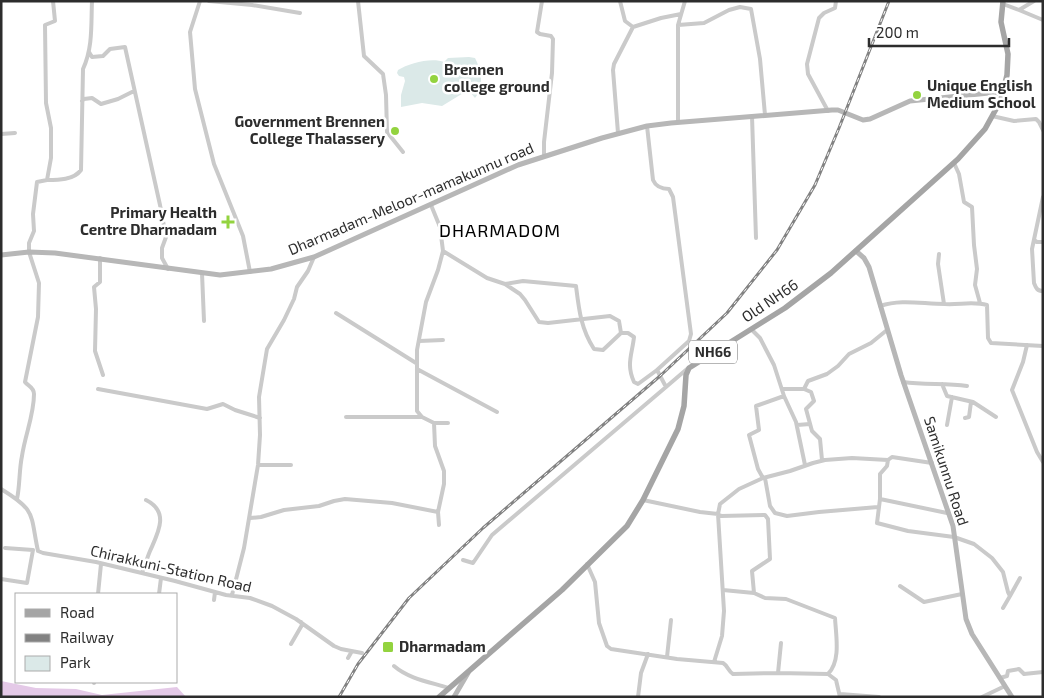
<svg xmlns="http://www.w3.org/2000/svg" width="1044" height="698" font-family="'Exo 2',sans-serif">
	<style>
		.green { fill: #dbe9e8 }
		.water { fill: #e4c9e7 }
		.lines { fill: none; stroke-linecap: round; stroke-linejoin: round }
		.street { stroke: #cacaca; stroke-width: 4 }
		.secondary { stroke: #b7b7b7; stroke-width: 5 }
		.primary { stroke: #a5a5a5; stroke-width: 5.5 }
		.rail-casing { stroke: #828282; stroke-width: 3 }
		.rail { stroke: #fff; stroke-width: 1; stroke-dasharray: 4; stroke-linecap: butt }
		.poi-dot { fill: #93d33f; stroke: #fff; stroke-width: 2 }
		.labels { text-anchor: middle; stroke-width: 5; stroke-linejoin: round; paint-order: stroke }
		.shield { fill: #fff; stroke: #6c6c6c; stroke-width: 1 }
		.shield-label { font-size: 14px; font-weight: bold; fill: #2d2d2d }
		.poi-label { font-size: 15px; font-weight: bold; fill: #2d2d2d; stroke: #fff; text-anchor: start }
		.street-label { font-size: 15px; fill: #2d2d2d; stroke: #fff }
		.quarter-label { font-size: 18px; letter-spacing: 1px; fill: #000; stroke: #fff }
	</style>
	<rect width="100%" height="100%" fill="#fff"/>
	<path class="green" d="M469,57L475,58C481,69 485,87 475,98L470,92H465L442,106L422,103L401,107V95L405,81L404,77L399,76L397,73L398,70C409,63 432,57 444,62L448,58Z"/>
	<path class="water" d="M1,681L36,688L76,689L102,695L177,687L186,697H1Z"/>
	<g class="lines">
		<path class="street" d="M200,1L190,32L195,89L214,164L243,236L250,272
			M209,1L252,5L300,13
			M358,1L364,56L383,74L386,95L387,132L403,152
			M542,1L537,32L540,34L551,36L553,39L552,73L544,142V156
			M620,1L625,21L633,27
			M1003,4L1019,10L1034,1
			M1019,10L1043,20
			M678,25L704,23L729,10L740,7L751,9L760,59L765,115
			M89,52L92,57L103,56L110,49L125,47L160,205L166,237L162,248V258L168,269
			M82,101L84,99L92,98L101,104L118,99L134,91
			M828,111L808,74L807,64L819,18L824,13L835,8L836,1
			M752,116L756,238
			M992,116L1014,121L1036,119L1039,122L1043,130
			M678,122V25L685,1
			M647,126L653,180C656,187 662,189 669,189L673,197L691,334L689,341L657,370L666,387L687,369
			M618,133L613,70L614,64L633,27L661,18L681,14
			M1,134L15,133
			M954,163L959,174L964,202L972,207L974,245L977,269L975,285L980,303
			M47,180C58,180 74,180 81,170L83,69C93,47 91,25 92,1
			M1043,197L1032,249L1034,283C1036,288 1037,291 1043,291
			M431,205L440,227L443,251
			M1034,240L1037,242H1043
			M939,254L938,264L944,304
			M100,258V282L94,287L96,309L95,351L103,375
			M202,273L204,321
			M505,284L520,294L525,300L539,322L548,323L610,316L619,321L621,333
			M880,306C902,299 922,304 945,304C959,305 973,301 987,305L988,338L991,343L1043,346
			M336,313L416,363
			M751,329L760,338L774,365L784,396L796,422L805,465
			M419,341L443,340
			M1027,345L1023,362L1012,390L1037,452L1043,462
			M417,369L497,412
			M903,382C925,385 946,383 967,386
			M942,384L947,396L973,402L996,417
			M98,389L207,409L223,404L235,410L260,418
			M782,389H804
			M346,417H422
			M965,418L969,417L971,402
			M434,423H448
			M797,425L810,424
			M947,425L952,397
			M822,460L820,439L812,431L806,409L814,401L811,392L804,389L808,381L827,374L838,366L849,354L871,343L887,330
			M932,463L892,457L888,460L887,466L880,474V499L877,523L908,531L954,537L974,544L992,558L1003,572L1008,592L1010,596L1003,608
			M258,465H291
			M763,478L758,469L749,435L759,430L756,406L784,396
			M765,478L770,506L775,513L787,516L819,512L878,507
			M1,489C37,511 30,514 38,551L43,553L96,562L175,581L226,595L250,598L272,606L296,619L334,646L341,649L362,653
			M17,499C20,485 19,470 22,456C25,435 34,415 34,394C34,387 28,386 25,382L38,317L39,283L29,252V243L34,231L33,214L37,182L47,180L51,158V128L46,103L45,25L55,21L53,1
			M880,499L947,513
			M643,500L700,512L718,514L720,504L739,489L763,478L790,471L813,463L825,460L852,458L888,460
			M250,518L261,517L284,510L319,506L334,501L345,499L392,503L438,512
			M439,525L438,512L444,484V471L435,446L434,423L422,417L417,411V350L426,302L438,270L443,251L487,278L505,284L523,281L576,286C579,310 581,329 594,349L603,350L621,333H628L634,337C632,355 626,364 634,382L638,384L657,370
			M5,548L33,550
			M463,560L473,563L492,535L666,387
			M587,564L595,582L599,623L607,646L611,649L677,659L723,663C728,666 728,671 733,674L778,673L828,674L836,680L840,697
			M142,573C145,566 147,558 150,551C158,533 170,512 146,500
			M1,579L27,583L33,550
			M900,586L924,602L962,594
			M754,593L765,598L786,599L835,618C836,636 841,661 828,674
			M98,594L101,564
			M159,594L161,578
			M232,595L244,548L258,465L260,435L259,397L267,349L284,320L294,299L297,287L308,271L314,257
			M1010,596L1020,578
			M214,600L215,592
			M291,644L302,625L301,622
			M667,657L671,620
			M348,658L352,651
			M714,662L722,636L724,611L718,514L721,516L765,515L768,519L770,559L752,571L754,593L723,590
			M394,666C409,679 430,682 449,688
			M778,673L781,643
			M1000,678L1007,676L1008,671L1019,669L1024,674L1043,672
			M94,683V682
			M840,694L879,697
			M638,697L641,673L648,654
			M982,697L1005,686"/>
		<path class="secondary" d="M856,251L864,258L869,267L901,375L953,526L966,619L972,634L1012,697
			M1,255L29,252L55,253L220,275L271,269L314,257L518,165L602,138L647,126L671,123L832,110H838L863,120L870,119L910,101L989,93L1003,94
			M454,697L468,673"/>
		<path class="primary" d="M439,697L562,590L627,526L643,500L678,429L684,406L686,375L689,368L785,308L831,273L958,159L985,129L1001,100L1007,75L1008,54L1001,22L1003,1"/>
		<defs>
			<path id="rail" d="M339,697L358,664L409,598L483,528L660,376L727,313L777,250L815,185L839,128L889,1"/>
		</defs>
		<use href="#rail" class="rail-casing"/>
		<use href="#rail" class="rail"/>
	</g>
	<g class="poi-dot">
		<circle cx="434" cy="79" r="5"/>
		<circle cx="917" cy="95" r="5"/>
		<circle cx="395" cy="131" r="5"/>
		<path d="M225.5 214.5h5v5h5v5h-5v5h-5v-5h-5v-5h5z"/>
		<rect x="382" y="641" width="12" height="12" rx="2.5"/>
	</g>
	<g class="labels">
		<rect class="shield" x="689" y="340.5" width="48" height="23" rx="4"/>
		<g class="shield-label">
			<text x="713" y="357">NH66</text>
		</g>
		<g class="poi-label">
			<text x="444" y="75">Brennen<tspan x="444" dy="17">college ground</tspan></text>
			<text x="927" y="91">Unique English<tspan x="927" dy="17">Medium School</tspan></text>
			<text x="385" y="127" text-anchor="end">Government Brennen<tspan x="385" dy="17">College Thalassery</tspan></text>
			<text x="217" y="218" text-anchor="end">Primary Health<tspan x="217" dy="17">Centre Dharmadam</tspan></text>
			<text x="399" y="652">Dharmadam</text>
		</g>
		<g class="street-label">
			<text transform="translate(411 199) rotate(-23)" y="5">Dharmadam-Meloor-mamakunnu road</text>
			<text transform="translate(770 301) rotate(-34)" y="5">Old NH66</text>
			<text transform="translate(946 471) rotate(72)" y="5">Samikunnu Road</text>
			<text transform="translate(171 569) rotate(13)" y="5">Chirakkuni-Station Road</text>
		</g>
		<g class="quarter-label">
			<text x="500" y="237">DHARMADOM</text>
		</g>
	</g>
	<rect width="1044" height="698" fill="none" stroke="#2d2d2d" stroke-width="5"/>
	<rect x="15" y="593" width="162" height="90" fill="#ffffff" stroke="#ababab"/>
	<rect x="25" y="609" width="25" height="8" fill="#a5a5a5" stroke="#ababab"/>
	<text x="60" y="618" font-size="15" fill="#2d2d2d">Road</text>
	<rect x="25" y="634" width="25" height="8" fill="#828282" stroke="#ababab"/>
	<text x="60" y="643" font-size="15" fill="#2d2d2d">Railway</text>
	<rect x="25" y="656" width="25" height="15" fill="#dbe9e8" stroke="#ababab"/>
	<text x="60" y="668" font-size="15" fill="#2d2d2d">Park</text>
	<path d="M869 38v8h140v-8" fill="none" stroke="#2d2d2d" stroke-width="2.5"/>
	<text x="876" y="38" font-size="15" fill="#2d2d2d" stroke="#ffffff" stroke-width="4" paint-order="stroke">200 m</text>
</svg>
